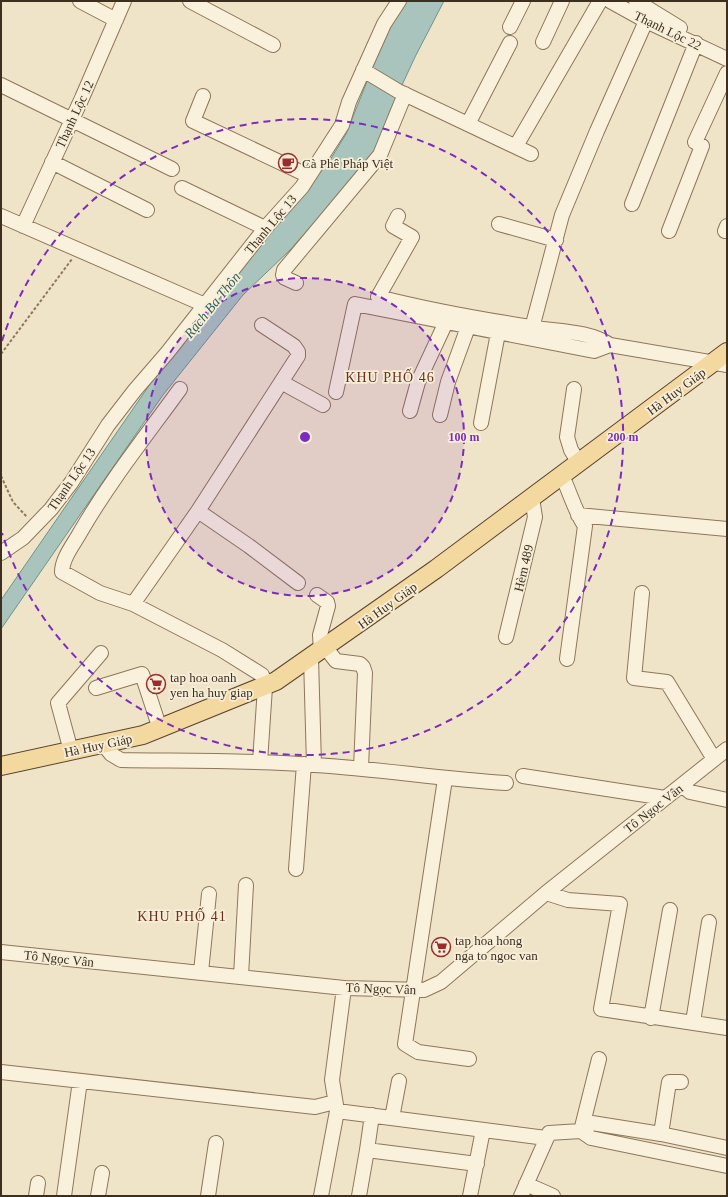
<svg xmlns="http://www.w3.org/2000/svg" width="728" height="1197" font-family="Georgia,serif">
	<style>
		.water { fill: #a9c4bc; stroke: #6f938a }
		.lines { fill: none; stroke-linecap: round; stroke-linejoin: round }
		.stream { stroke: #6f938a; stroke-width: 3 }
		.minor-casing { stroke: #8d765c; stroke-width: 16 }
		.major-casing { stroke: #5b4430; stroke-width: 20 }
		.path { stroke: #8d765c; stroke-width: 2; stroke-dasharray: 3 2; stroke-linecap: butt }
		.minor { stroke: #faf1dc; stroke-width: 14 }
		.major { stroke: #f3d9a0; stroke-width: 18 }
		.ring { fill: none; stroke: #7b2cbf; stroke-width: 2; stroke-dasharray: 7 5 }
		.labels { text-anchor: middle; stroke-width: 3.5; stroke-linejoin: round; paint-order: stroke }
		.street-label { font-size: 13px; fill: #3d2e20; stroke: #f7eed8 }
		.poi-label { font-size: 13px; fill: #3d2e20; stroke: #f7eed8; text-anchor: start }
		.water-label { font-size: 14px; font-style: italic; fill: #2f5d5a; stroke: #f7eed8 }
		.neighbourhood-label { font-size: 14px; letter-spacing: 1px; fill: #6b2e1e; stroke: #f7eed8 }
		.centre { fill: #7b2cbf; stroke: #f7eed8; stroke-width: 2 }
		.ring-label { font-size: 12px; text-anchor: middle; font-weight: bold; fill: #7b2cbf; stroke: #f7eed8; stroke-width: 3.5; stroke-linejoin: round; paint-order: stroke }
	</style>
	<rect width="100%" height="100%" fill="#f0e4c8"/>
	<path class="water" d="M405,1H444L415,57L390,111L382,138L371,158L290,250L243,295L163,395L1,629V600L204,306L292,207L330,160L346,134L384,39Z"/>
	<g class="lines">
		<path class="stream" d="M625,1L632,5"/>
		<defs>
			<path id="minor" d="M80,1L116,20
				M190,1L273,45
				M610,1L646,21L727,59
				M636,1L680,28
				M510,27L523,1
				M543,42L562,1
				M363,70L398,91L531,154
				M1,85L172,169
				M203,96L193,121L309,176
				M468,124L510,43
				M516,146L600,1
				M52,162L147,210
				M182,188L265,228
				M632,204L696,43
				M1,216L205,305
				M398,216L393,226L412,237L378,297C429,310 479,319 531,327C557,332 587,330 610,345L727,365
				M499,224L556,240
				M23,226L82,98L124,1
				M669,231L702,146L695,142L727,73
				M725,231L727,226
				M296,283L285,278L283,275L284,270L380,155L405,94
				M532,328L562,215L597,131L646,21
				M281,382L323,405
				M180,389C146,436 110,481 81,531C74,544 62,558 62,572L100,593L133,604L222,650L262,675L265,687L260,762
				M574,389L567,437L571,450L579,463
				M336,392L355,304L594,351L610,345
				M410,411L418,382L446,322
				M440,415L448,382L468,327
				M481,423L498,333
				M562,476C570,492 575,512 585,526L567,659
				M198,511L249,546L298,583
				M578,515L727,529
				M1,553L23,538L51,509L71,483L108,425L135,390L167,353L267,226L302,187L342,125L349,102L384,24L399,1
				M642,593L634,678L667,682L714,759
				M317,595L327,602L328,606L320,635L321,651
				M133,604L198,511L298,356V352L294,346L262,325
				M506,637L535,517L532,498
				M326,648L336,661L360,664L363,667L365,673L361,768
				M311,658L314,765
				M96,688L142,674L160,729
				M103,744L111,754L121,760C185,761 250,760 315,765C379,769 442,779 506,783
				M71,751L58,703L101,653
				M523,776L665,798
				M445,779L405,1044L418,1052L469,1059
				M682,785L690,792L727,800
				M296,869L304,764
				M546,893L568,900L620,904L601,1009L727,1028
				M1,952L344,988L424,990L441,982L546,893L727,749
				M201,972L209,894
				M241,976L246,885
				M651,1018L670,910
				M693,1022L709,922
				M1,1072L315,1107L335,1102
				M337,1111L546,1138
				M372,1115L367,1150L477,1164
				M392,1118L399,1081
				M581,1131L591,1138L727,1166
				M581,1131L599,1059
				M661,1134L669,1082H681
				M526,1184L553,1196
				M36,1196L38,1183
				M64,1196L80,1081
				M98,1196L102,1173
				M208,1196L216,1143
				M321,1196L337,1111L332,1080L344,988
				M359,1196L367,1150
				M470,1196L483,1130
				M521,1196L549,1133L581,1131L592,1123L661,1134L727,1148"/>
			<path id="major" d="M1,766L143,735L276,681L436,569L727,352"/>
		</defs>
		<use href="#minor" class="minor-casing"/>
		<use href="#major" class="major-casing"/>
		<path class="path" d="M1,354L72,259
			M1,476L13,502L27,517"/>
		<use href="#minor" class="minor"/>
		<use href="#major" class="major"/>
	</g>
	<circle cx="305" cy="437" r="159" fill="#7b2cbf" fill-opacity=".12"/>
	<g class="ring">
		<circle cx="305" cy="437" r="159"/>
		<path d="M2 341A318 318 0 1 1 2 533"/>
	</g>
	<defs>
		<symbol id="cafe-ring" viewBox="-11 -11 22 22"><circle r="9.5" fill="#f7eed8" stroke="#9e2a2b" stroke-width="1.5"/><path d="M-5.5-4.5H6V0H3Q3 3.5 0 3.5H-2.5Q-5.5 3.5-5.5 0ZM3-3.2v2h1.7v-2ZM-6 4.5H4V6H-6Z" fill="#9e2a2b"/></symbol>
		<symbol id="supermarket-ring" viewBox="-11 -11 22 22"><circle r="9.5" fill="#f7eed8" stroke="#9e2a2b" stroke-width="1.5"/><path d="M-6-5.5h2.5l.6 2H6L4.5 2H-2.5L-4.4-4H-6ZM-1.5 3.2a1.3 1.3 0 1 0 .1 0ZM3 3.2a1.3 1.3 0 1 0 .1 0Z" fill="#9e2a2b"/></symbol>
	</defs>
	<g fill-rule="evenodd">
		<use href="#cafe-ring" x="277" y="152" width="22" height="22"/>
		<use href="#supermarket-ring" x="145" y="673" width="22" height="22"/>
		<use href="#supermarket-ring" x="430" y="936" width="22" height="22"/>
	</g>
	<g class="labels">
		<g class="street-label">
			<text transform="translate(668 30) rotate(26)" y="5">Thạnh Lộc 22</text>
			<text transform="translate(74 114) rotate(-65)" y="5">Thạnh Lộc 12</text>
			<text transform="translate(270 224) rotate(-50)" y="5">Thạnh Lộc 13</text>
			<text transform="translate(676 391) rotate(-37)" y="5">Hà Huy Giáp</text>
			<text transform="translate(71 479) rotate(-55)" y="5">Thạnh Lộc 13</text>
			<text transform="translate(523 568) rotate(-77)" y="5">Hèm 489</text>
			<text transform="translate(387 605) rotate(-36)" y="5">Hà Huy Giáp</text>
			<text transform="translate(98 745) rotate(-12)" y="5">Hà Huy Giáp</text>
			<text transform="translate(653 808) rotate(-38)" y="5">Tô Ngọc Vân</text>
			<text transform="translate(59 958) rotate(6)" y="5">Tô Ngọc Vân</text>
			<text transform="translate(381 988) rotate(2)" y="5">Tô Ngọc Vân</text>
		</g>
		<g class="poi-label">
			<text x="302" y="168">Cà Phê Pháp Việt</text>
			<text x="170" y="682">tap hoa oanh<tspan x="170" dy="15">yen ha huy giap</tspan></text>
			<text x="455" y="945">tap hoa hong<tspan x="455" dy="15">nga to ngoc van</tspan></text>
		</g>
		<g class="water-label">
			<text transform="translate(212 305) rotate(-51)" y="5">Rạch Ba Thôn</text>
		</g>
		<g class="neighbourhood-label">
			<text x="390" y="382">KHU PHỐ 46</text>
			<text x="182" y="921">KHU PHỐ 41</text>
		</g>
	</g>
	<circle cx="305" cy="437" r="6" class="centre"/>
	<g class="ring-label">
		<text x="464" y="441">100 m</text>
		<text x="623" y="441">200 m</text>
	</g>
	<rect width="728" height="1197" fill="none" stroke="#3d2e20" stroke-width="4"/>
</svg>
